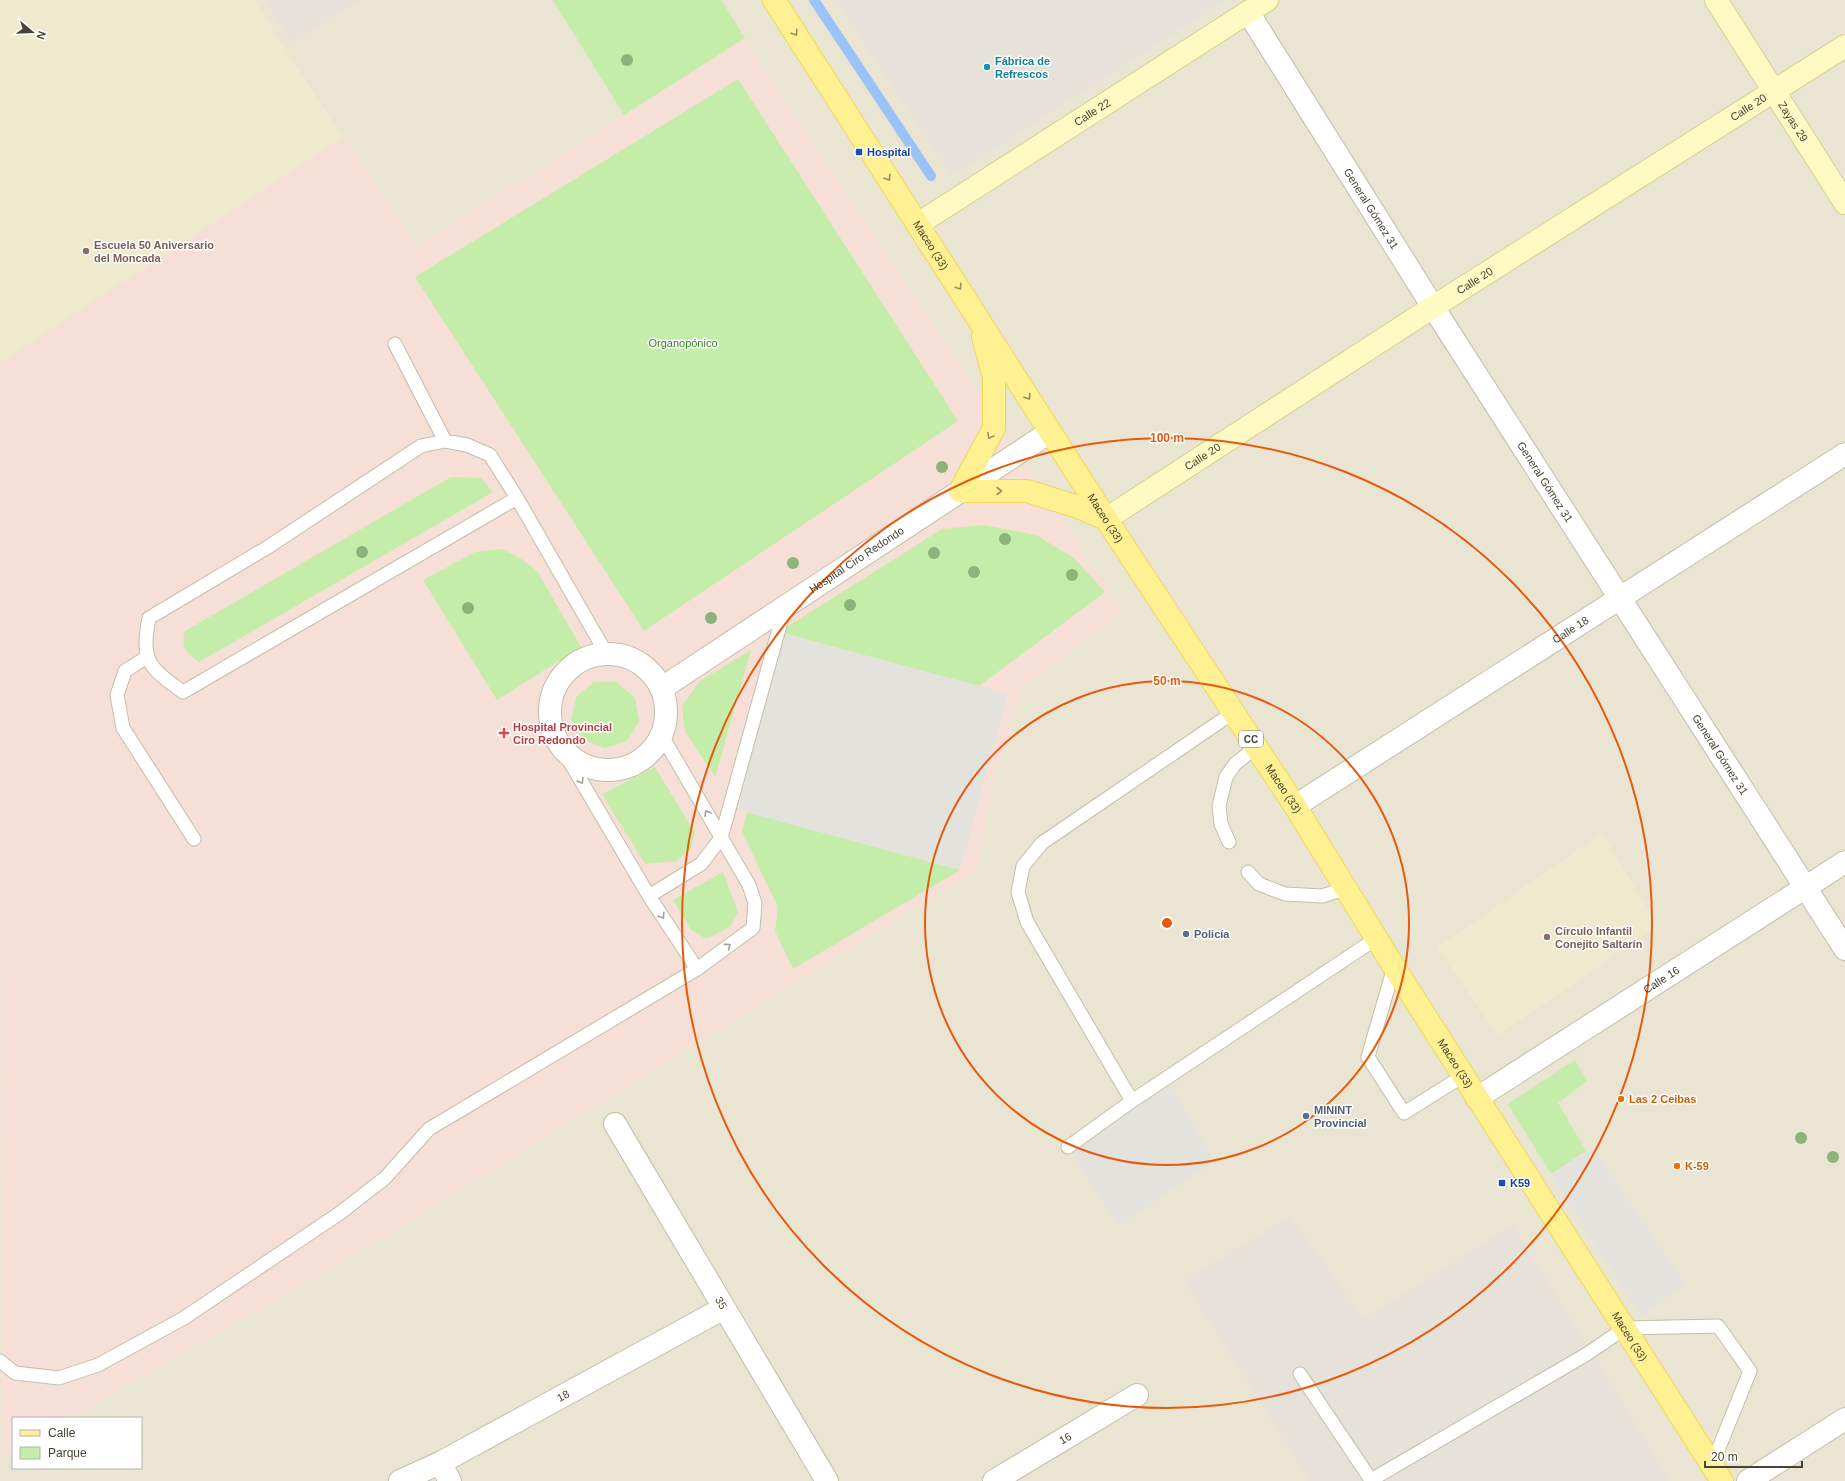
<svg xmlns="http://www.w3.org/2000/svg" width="1845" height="1481" font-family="Helvetica,sans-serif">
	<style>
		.residential { fill: #e9e5d2; fill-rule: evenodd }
		.industrial { fill: #e6e2da }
		.education { fill: #efeacd }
		.medical { fill: #f6dfd6 }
		.green { fill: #c4eda9 }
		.parking { fill: #e4e2dd }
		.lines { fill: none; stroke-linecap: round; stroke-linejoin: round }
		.stream { stroke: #9ac4f8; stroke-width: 10 }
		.lane-casing { stroke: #c3bea9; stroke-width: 15 }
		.street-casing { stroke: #c3bea9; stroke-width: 24 }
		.secondary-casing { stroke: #d8d18f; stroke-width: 24 }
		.primary-casing { stroke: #f0d857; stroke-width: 24 }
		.lane { stroke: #fff; stroke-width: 13 }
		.street { stroke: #fff; stroke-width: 22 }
		.secondary { stroke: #fff9c3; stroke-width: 22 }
		.primary { stroke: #fff092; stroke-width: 22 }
		.tree { fill: #8cb379 }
		.oneway { stroke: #9a905e }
		.oneway2 { stroke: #a3a099 }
		.ring { fill: none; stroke: #e8590c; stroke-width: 2 }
		.culture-dot { fill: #0f9aa8; stroke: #fff; stroke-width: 1.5 }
		.transit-dot { fill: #1a4fb4; stroke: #fff; stroke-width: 1.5 }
		.education-dot { fill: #8d6e63; stroke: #fff; stroke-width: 1.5 }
		.health-dot { fill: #e0444e; stroke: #fff; stroke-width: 1.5 }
		.service-dot { fill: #5c6f8a; stroke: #fff; stroke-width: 1.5 }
		.food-dot { fill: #e8710a; stroke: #fff; stroke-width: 1.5 }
		.labels { text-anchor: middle; stroke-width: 3; stroke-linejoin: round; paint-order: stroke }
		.shield { fill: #fff; stroke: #7e7b70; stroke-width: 1 }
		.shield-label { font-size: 10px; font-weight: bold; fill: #474233 }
		.culture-label { font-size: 11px; font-weight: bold; fill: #0d838f; stroke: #fff; text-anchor: start }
		.street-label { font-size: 11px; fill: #474233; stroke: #fff }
		.transit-label { font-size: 11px; font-weight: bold; fill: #164399; stroke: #fff; text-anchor: start }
		.education-label { font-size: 11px; font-weight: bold; fill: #785e54; stroke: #fff; text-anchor: start }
		.park-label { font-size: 11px; fill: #377f21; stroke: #fff }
		.health-label { font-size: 11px; font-weight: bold; fill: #be3a42; stroke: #fff; text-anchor: start }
		.service-label { font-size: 11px; font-weight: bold; fill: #4e5e75; stroke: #fff; text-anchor: start }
		.food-label { font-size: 11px; font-weight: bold; fill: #c56008; stroke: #fff; text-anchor: start }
		.centre { fill: #e8590c; stroke: #fff; stroke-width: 2 }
		.ring-label { font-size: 12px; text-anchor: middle; font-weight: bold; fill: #e8590c; stroke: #fff; stroke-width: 3; stroke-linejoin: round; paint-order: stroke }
	</style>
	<rect width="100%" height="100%" fill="#f4f2e4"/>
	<path class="residential" d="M0,0H1845V1481H0ZM13,1418H141V1468H13Z"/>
	<path class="industrial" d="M265,0H360L292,43Z
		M836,0H1227L951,177Z
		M1290,1216L1364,1319L1512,1225L1612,1384L1669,1481H1310L1184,1281Z"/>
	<path class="education" d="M0,0H254L343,138L0,363Z
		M1602,833L1658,926L1498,1035L1437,948Z"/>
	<path class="medical" d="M745,38L1123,613L1022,687L994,779L977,870L375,1243L70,1418H13V1451L1,1458L0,363L343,138L417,246Z"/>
	<path class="green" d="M553,0H721L745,38L624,115Z
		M738,79L958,421L644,631L415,277Z
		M451,477L481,478L493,492L199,662C187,653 180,648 185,631Z
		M984,525L1036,535L1074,558L1105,592L979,686L779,632L942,529Z
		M502,549L523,560L537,571L581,647L497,700L423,580L475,552Z
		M751,650L715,777L685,731L682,706L700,681Z
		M594,682H617L635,698L639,721L627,741L605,748L583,740L571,720L576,697Z
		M655,767L695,833L691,849L676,861L645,864L602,794Z
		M747,812L960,870L793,969L775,931L778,907L742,832Z
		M723,872L738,912L730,927L706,939L691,930L673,900Z
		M1575,1060L1587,1081L1558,1103L1586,1151L1551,1174L1508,1104Z"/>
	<path class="parking" d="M779,632L1008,694L960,870L731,808Z
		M1167,1079L1214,1161L1119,1226L1068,1147Z
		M1586,1151L1598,1156L1685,1284L1641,1317L1551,1174Z"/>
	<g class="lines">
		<path class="stream" d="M814,0L931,176"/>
		<defs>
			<path id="lane" d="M395,344L445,441
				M517,498L183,692C148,667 141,661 149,618L268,547L421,446L445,441L467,445L490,455L517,498L606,653
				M147,657L125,671L117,695L123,728L194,839
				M561,747L649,896L697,969
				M1229,842L1221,824L1219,806L1226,777L1235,764L1256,747
				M1248,872L1259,884L1285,894L1322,896L1347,888
				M649,896L701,864L721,838L785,607
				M1394,967L1368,1057L1404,1113L1463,1076
				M1132,1101L1027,922L1018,892L1023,866L1042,843L1234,712
				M1068,1147L1132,1101L1377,938
				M0,1361L15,1373L59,1378L98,1365L184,1318L340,1213L385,1178L429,1129L697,969L753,928L755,903L749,885L662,736
				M1300,1374L1371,1480L1587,1354L1625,1328L1718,1326L1750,1371L1712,1465"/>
			<g id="street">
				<path id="s1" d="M1248,12L1433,307L1845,949"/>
				<circle cx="608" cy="712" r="58"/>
				<path id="s2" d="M662,688L1050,432"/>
				<path id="s3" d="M1295,806L1845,454"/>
				<path id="s4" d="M1477,1098L1845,862"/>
				<path id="s5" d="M615,1124L827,1481"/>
				<path d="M440,1463L450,1481"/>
				<path id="s6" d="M400,1481L440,1463L724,1308"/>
				<path id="s7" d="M994,1481L1137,1395"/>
				<path d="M1748,1481L1845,1419"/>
			</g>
			<g id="secondary">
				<path id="s8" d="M1716,0L1845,203"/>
				<path id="s9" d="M918,224L1267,0"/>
				<path id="s10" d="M1106,519L1433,307L1845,46"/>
			</g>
			<g id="primary">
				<path id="s11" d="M774,0L1106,519L1295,806L1394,967L1722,1481"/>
				<path d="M983,337L994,377V428L960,491H1027L1078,507L1106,519"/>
			</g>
		</defs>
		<use href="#lane" class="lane-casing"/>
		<use href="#street" class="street-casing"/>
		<use href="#secondary" class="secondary-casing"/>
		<use href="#primary" class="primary-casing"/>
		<use href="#lane" class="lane"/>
		<use href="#street" class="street"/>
		<use href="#secondary" class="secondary"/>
		<use href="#primary" class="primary"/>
	</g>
	<g class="tree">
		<circle cx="627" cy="60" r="6"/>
		<circle cx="942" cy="467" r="6"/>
		<circle cx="1005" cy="539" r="6"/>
		<circle cx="362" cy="552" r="6"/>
		<circle cx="934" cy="553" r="6"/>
		<circle cx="793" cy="563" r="6"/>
		<circle cx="974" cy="572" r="6"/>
		<circle cx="1072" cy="575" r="6"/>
		<circle cx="850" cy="605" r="6"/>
		<circle cx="468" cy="608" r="6"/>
		<circle cx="711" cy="618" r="6"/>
		<circle cx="1801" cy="1138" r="6"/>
		<circle cx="1833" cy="1157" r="6"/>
	</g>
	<defs><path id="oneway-chevron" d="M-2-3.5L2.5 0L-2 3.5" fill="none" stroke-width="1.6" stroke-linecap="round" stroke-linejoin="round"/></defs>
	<g class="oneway">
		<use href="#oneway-chevron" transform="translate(795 33) rotate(57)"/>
		<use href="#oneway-chevron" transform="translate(888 178) rotate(57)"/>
		<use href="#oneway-chevron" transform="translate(959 287) rotate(57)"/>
		<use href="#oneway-chevron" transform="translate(1028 397) rotate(58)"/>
		<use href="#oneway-chevron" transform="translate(990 436) rotate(118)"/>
		<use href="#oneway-chevron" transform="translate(999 491)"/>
	</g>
	<g class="oneway2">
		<use href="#oneway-chevron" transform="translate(581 781) rotate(59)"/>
		<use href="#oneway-chevron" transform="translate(707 813) rotate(-120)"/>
		<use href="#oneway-chevron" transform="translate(662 916) rotate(57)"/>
		<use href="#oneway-chevron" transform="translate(728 946) rotate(-36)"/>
	</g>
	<g class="ring">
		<circle cx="1167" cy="923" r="242"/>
		<circle cx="1167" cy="923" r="485"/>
	</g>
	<circle class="culture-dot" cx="987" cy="67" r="4"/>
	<g class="transit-dot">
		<rect x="855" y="148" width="8" height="8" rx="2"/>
		<rect x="1498" y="1179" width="8" height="8" rx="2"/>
	</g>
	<g class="education-dot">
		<circle cx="86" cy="251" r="4"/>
		<circle cx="1547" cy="937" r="4"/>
	</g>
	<path class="health-dot" d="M502 727h4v4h4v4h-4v4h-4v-4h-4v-4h4z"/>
	<g class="service-dot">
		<circle cx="1186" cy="934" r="4"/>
		<circle cx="1306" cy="1116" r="4"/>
	</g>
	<g class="food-dot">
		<circle cx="1621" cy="1099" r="4"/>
		<circle cx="1677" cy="1166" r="4"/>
	</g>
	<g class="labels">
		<rect class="shield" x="1239" y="731" width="24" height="16" rx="3"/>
		<g class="shield-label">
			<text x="1251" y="743">CC</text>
		</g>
		<g class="culture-label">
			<text x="995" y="65">Fábrica de<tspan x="995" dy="13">Refrescos</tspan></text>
		</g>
		<g class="street-label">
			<text dy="4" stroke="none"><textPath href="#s10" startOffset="763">Calle 20</textPath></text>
			<text dy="4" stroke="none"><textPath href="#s9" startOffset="207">Calle 22</textPath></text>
			<text dy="4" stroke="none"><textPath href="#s8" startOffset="144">Zayas 29</textPath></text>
			<text dy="4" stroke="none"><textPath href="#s1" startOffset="232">General Gómez 31</textPath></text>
			<text dy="4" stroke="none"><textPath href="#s11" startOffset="291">Maceo (33)</textPath></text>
			<text dy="4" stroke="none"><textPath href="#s10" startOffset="439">Calle 20</textPath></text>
			<text dy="4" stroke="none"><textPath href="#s10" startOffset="115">Calle 20</textPath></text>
			<text dy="4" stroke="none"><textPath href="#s1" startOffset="556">General Gómez 31</textPath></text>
			<text dy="4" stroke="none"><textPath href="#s11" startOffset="615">Maceo (33)</textPath></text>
			<text dy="4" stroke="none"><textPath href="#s2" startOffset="233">Hospital Ciro Redondo</textPath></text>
			<text dy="4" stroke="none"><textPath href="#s3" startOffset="327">Calle 18</textPath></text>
			<text dy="4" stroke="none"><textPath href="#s1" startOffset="880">General Gómez 31</textPath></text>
			<text dy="4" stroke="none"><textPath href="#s11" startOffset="939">Maceo (33)</textPath></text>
			<text dy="4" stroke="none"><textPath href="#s4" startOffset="219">Calle 16</textPath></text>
			<text dy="4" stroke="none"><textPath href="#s11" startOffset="1263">Maceo (33)</textPath></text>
			<text dy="4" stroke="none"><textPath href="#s5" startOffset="208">35</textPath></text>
			<text dy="4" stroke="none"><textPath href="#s11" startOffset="1587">Maceo (33)</textPath></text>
			<text dy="4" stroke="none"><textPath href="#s6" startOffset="184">18</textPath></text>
			<text dy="4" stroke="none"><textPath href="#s7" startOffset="83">16</textPath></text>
		</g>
		<g class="transit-label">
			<text x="867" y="156">Hospital</text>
			<text x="1510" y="1187">K59</text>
		</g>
		<g class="education-label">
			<text x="94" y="249">Escuela 50 Aniversario<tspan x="94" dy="13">del Moncada</tspan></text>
			<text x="1555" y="935">Círculo Infantil<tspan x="1555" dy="13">Conejito Saltarín</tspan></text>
		</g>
		<g class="park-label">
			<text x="683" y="347">Organopónico</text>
		</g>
		<g class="health-label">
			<text x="513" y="731">Hospital Provincial<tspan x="513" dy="13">Ciro Redondo</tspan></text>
		</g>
		<g class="service-label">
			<text x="1194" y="938">Policía</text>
			<text x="1314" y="1114">MININT<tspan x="1314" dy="13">Provincial</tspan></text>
		</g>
		<g class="food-label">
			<text x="1629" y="1103">Las 2 Ceibas</text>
			<text x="1685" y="1170">K-59</text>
		</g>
	</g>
	<circle cx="1167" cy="923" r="6" class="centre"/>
	<g class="ring-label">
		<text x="1167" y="442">100 m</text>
		<text x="1167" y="685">50 m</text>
	</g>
	<rect x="12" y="1417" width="130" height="52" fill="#ffffff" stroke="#b5b3ad"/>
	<rect x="20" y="1430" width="20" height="6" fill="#fff092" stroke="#b5b3ad"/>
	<text x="48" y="1437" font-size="12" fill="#474233">Calle</text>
	<rect x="20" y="1447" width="20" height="12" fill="#c4eda9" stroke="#b5b3ad"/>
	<text x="48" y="1457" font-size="12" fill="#474233">Parque</text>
	<g transform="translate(32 32) rotate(109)" stroke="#ffffff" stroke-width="3" paint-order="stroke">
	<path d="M0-3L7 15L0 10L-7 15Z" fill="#474233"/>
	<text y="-6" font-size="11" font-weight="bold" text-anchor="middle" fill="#474233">N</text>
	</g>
	<path d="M1705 1461v6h97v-6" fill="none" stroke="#474233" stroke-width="2"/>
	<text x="1711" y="1461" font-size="12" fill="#474233" stroke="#ffffff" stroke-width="3" paint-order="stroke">20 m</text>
</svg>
